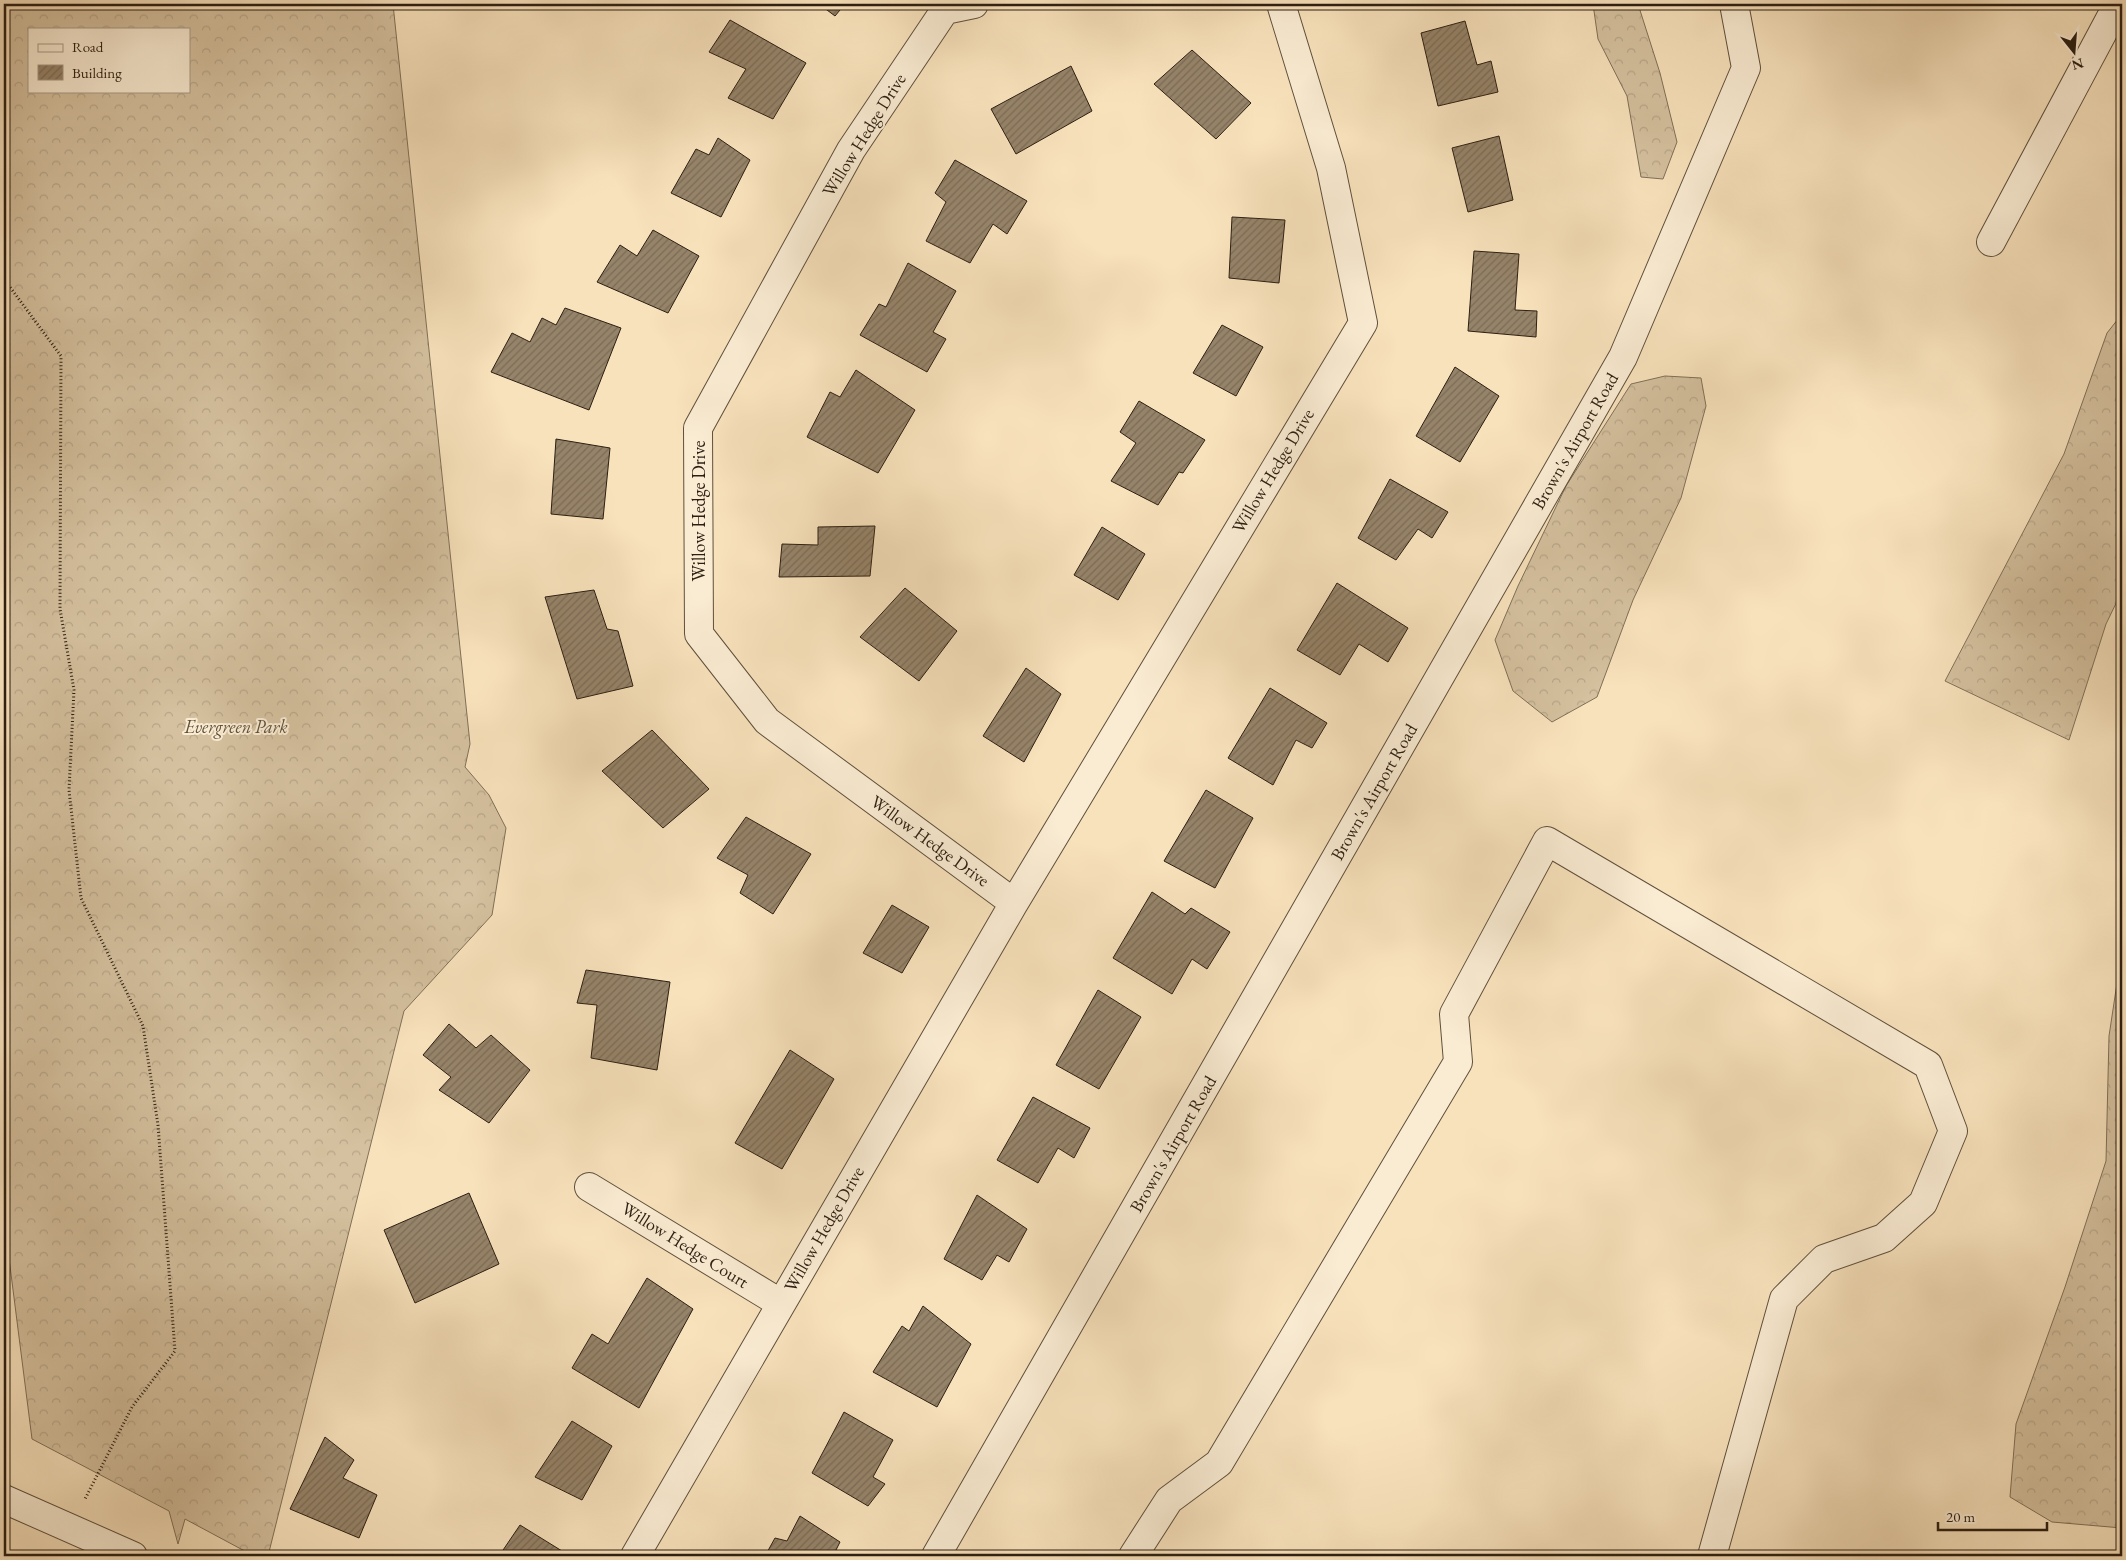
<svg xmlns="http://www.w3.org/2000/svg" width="2126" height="1560" font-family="'EB Garamond',serif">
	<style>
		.forest { fill: url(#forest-crowns); stroke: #807058; fill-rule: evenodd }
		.building { fill: url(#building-hatch); stroke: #2c1f12 }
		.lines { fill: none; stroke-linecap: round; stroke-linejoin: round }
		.minor-casing { stroke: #5f503c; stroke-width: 30 }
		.path { stroke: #2c1f12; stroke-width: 3; stroke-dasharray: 1 2.5; stroke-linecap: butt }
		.minor { stroke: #faecd3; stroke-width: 28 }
		.labels { text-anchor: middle; stroke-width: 4; stroke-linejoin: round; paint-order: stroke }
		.street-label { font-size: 18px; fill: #2c1f12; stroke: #faecd3 }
		.park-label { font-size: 18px; font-style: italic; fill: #5f503c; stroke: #faecd3 }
	</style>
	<defs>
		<pattern id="forest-crowns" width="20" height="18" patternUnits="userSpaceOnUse" patternTransform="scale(1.25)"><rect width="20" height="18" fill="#d5c19f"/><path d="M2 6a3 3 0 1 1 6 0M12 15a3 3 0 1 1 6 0" fill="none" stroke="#b7a588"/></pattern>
		<pattern id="building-hatch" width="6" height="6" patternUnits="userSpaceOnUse" patternTransform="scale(1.25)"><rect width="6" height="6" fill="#96846a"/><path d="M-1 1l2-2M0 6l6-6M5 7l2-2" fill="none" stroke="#7b6b56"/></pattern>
	</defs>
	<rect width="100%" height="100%" fill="#f8e2bc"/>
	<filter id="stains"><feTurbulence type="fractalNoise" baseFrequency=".004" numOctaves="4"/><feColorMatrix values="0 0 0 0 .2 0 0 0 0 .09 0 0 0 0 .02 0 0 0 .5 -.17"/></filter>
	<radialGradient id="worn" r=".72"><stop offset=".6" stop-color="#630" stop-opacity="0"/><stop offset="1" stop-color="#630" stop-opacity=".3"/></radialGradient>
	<path class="forest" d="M4,4H393L470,744L465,767L489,795L506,828L492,915L404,1011L268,1556H254L185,1519L178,1544L169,1511L32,1439L4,1219ZM29,29H189V91H29Z
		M1593,4H1638L1660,73L1677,142L1663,179L1641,177L1627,96L1598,39Z
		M2122,314V591L2106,624L2069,740L1945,681L2064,454L2107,333Z
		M1665,376L1701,378L1706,406L1681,498L1633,600L1597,697L1552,722L1513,691L1495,640L1518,586L1566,486L1631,384Z
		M2122,950V1528L2052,1522L2010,1497L2016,1424L2065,1287L2106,1161L2109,1036Z"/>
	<path class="building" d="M819,4H845L835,16Z
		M730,20L806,63L773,119L728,98L746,69L709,52Z
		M1465,21L1477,65L1491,61L1498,92L1438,106L1421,33Z
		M1192,50L1251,103L1216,139L1154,84Z
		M1071,66L1092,111L1016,154L991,109Z
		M1499,136L1513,200L1468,212L1452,148Z
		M718,138L750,160L721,217L671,193L696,149L709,155Z
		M955,160L1027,201L1007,234L993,224L970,263L926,241L946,202L935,193Z
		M1232,217L1285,220L1279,283L1229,278Z
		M653,230L699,256L668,313L597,282L620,245L637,256Z
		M1474,251L1519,254L1515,310L1537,311L1536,337L1468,331Z
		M908,263L956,291L933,332L946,339L927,372L860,335L879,304L886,307Z
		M565,308L621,328L589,410L491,372L512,333L530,342L542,318L556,325Z
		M1222,325L1263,347L1236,396L1193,373Z
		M1455,367L1499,396L1460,462L1416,436Z
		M856,370L915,410L878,473L807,437L830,392L840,397Z
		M1139,401L1205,440L1183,473L1179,472L1158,505L1111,481L1136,443L1120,432Z
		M556,439L610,448L603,519L551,514Z
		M1390,479L1448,512L1432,538L1418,529L1396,560L1358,538Z
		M875,526L870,576L779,577L782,544L818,545V527Z
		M1102,527L1145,554L1118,600L1074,575Z
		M1337,583L1408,628L1388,662L1359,644L1340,675L1297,650Z
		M905,588L957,631L919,681L860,637Z
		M594,590L607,629L618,631L633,686L577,699L545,597Z
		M1026,668L1061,694L1024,762L983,736Z
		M1270,688L1327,723L1312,748L1296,740L1273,785L1228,758Z
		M652,730L709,789L663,828L602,771Z
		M1206,790L1253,818L1215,888L1164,861Z
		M746,817L811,854L773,914L740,893L748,875L717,858Z
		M1152,892L1185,914L1191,908L1230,932L1207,969L1192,959L1172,994L1113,958Z
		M892,905L929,927L902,973L863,953Z
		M586,970L670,982L657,1070L591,1058L597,1005L577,1003Z
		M1098,990L1141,1017L1099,1089L1056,1065Z
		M449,1024L476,1048L491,1035L530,1070L489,1123L439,1090L451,1077L423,1055Z
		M790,1050L834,1079L782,1169L735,1143Z
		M1033,1097L1090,1128L1074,1158L1058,1148L1038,1183L997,1160Z
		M469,1193L499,1264L415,1303L384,1230Z
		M977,1195L1027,1229L1009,1262L997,1255L982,1280L944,1259Z
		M647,1278L693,1309L639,1408L572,1368L592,1334L608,1344Z
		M923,1306L971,1344L937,1407L873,1372L902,1326L909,1331Z
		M844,1412L893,1440L873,1477L885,1484L868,1506L812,1473Z
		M572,1421L612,1446L582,1500L535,1477Z
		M325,1437L354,1460L343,1478L377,1495L359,1538L290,1509Z
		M800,1516L840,1542L833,1556H765L775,1538L787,1541Z
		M520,1525L562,1551L559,1556H499Z
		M477,1551L487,1556H474Z"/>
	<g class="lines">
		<defs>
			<path id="minor" d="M974,4L945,10L851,150L698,428L699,634L767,721L1014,903L1363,323L1331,168L1281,4
				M1991,242L2118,4
				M589,1187L780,1303
				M4,1499L133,1556
				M635,1556L1014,903
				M936,1556L1623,357L1746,68L1734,4
				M1133,1556L1169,1500L1219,1463L1458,1062L1454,1014L1547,841L1928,1065L1953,1131L1923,1203L1884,1238L1824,1259L1784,1299L1712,1556"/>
		</defs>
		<use href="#minor" class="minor-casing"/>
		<path class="path" d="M4,279L61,356L60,609L74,690L69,790L81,898L143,1026L158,1125L175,1351L132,1407L85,1499"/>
		<use href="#minor" class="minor"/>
	</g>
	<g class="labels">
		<g class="street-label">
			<text transform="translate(864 135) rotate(-58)" y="6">Willow Hedge Drive</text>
			<text transform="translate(1575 441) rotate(-60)" y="6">Brown's Airport Road</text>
			<text transform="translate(1273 471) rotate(-59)" y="6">Willow Hedge Drive</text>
			<text transform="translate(699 511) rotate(-90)" y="6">Willow Hedge Drive</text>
			<text transform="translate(1374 792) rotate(-60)" y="6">Brown's Airport Road</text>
			<text transform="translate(930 841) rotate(36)" y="6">Willow Hedge Drive</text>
			<text transform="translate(1173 1144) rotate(-60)" y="6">Brown's Airport Road</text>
			<text transform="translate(824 1229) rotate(-60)" y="6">Willow Hedge Drive</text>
			<text transform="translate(685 1245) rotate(32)" y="6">Willow Hedge Court</text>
		</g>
		<g class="park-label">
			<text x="236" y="733">Evergreen Park</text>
		</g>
	</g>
	<rect width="2126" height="1560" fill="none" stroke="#f8e2bc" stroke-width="20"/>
	<rect x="5" y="5" width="2116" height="1550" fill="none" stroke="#2c1f12" stroke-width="2.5"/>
	<rect x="10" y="10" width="2106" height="1540" fill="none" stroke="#2c1f12"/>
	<rect x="28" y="28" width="162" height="65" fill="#faecd3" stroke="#a89a86"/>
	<rect x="38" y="44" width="25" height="8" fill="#faecd3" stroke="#a89a86"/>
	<text x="72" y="52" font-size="15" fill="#2c1f12">Road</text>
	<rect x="38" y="65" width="25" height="15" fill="url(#building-hatch)" stroke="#a89a86"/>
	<text x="72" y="78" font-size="15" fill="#2c1f12">Building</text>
	<g transform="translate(2074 52) rotate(163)" stroke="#faecd3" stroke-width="4" paint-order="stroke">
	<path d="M0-4L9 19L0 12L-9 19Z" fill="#2c1f12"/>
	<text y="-8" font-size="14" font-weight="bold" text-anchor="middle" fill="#2c1f12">N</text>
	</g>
	<path d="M1938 1522v8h109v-8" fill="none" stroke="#2c1f12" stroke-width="2.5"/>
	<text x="1946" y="1522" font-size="15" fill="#2c1f12" stroke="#faecd3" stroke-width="4" paint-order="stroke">20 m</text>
	<rect width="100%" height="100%" filter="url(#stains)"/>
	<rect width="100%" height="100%" fill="url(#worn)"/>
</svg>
